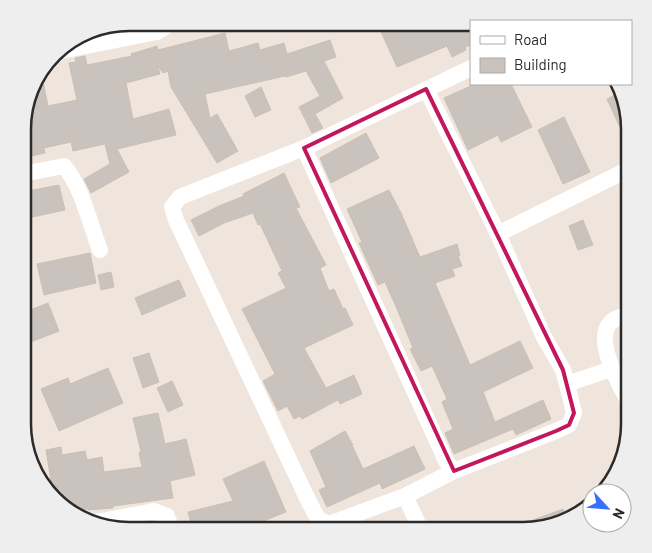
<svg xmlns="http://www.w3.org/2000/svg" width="652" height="553" font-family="Barlow,sans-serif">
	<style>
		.building { fill: #cac2bc; stroke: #cac1b5 }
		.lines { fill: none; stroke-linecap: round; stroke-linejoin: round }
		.street { stroke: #fff; stroke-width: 16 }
		.marked { fill: none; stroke: #c2185b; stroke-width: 4; stroke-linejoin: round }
		.rim { fill: none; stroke: #2b2b2b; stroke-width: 2.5 }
	</style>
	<rect width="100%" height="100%" fill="#efe5dc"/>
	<path class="building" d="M471,24V45L465,47L466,50L452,57L447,46L397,67L378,25Z
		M95,28H125L79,37Z
		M225,33L229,51L258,43L260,50L284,43L287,54L330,40L336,57L324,61L343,98L315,114L323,128L312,133L299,107L320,96L306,71L286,77L285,76L205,94L210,118L217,114L238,151L217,163L171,87L168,71L163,73L158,66L160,74L126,83L133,119L169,109L176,135L117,149L129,172L91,193L84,179L110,164L105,144L73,151L71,142L44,148L45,153L23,158V115L37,76L41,71L48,106L77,100L69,63L76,62L75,58L85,56L87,65L132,56L131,54L157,46L158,50Z
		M475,84H511L532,127L501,142L498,135L468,150L444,98Z
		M261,87L271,110L255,117L245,96Z
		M621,92L629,122V147L607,99Z
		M564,117L590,172L563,184L538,130Z
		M366,133L379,158L331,183L320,158Z
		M284,173L300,207L296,208L326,265L320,268L329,291L334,289L343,309L345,308L353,325L304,348L326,388L354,375L362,394L340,404L338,400L302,419L300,416L294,419L287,406L278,411L263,381L275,374L242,309L286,288L278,273L282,271L260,224L258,225L253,213L224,223L199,236L191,220L219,206L244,196L243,194Z
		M59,185L65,210L23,219V192Z
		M389,190L401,213L420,257L457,244L460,255L458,256L462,266L452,269L455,276L435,283L470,365L520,341L533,368L483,392L495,422L543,400L551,419L516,435L513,429L454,454L445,433L453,429L442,402L447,399L432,366L421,371L410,349L413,348L397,309L385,282L378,285L359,243L362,242L347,209Z
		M583,220L593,245L578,250L569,226Z
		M90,253L96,283L44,295L37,264Z
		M111,272L114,287L101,290L98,275Z
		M179,280L186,296L142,315L135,298Z
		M48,303L59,331L23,345V313Z
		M149,353L159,382L143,388L133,358Z
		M108,368L123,403L59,431L41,389L68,378L70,384Z
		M172,381L183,405L168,412L157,388Z
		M158,413L165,444L186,439L195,475L170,481L173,498L113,506V508L88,510L87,509L72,511L54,499L46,450L61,447L62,455L85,451L87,460L102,457L104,472L142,467L139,453L141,452L133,418Z
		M345,431L353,445H352L363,469L414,446L425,469L382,489L380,483L327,507L319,490L326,487L310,451Z
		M264,461L286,512L241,530H193L188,512L233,501L223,479Z
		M563,509L567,520L530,530H524L522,524Z"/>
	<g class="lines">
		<path class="street" d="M56,52L157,32L165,27
			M471,68L304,148L446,461L454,471L556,431L569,425L574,413L567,384
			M426,89L498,234L544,337L563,370L567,384L611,369
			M304,148L180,197L172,207L176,220L308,500L318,519L329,524L405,496L454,471
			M23,174L64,166C82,187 90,224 100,250
			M498,234L629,169
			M629,314C623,317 616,317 611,322C593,339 620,386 629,403
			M405,496L421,530
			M91,523L154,511L167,516L172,530"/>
	</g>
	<path class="marked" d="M426,89L563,370L574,413L569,425L556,431L454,471L304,148Z"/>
	<path d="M0 0H652V553H0ZM129 31H523A98 98 0 0 1 621 129V424A98 98 0 0 1 523 522H129A98 98 0 0 1 31 424V129A98 98 0 0 1 129 31Z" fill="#eee" fill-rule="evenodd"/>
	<path class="rim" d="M129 31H523A98 98 0 0 1 621 129V424A98 98 0 0 1 523 522H129A98 98 0 0 1 31 424V129A98 98 0 0 1 129 31Z"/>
	<rect x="470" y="20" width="162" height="65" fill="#ffffff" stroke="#aaaaaa"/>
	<rect x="480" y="36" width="25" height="8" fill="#ffffff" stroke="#aaaaaa"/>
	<text x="514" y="45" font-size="15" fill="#2b2b2b">Road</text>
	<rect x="480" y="58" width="25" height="15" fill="#cac2bc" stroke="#aaaaaa"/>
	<text x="514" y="70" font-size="15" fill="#2b2b2b">Building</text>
	<g transform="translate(607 508) rotate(116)"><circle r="24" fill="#ffffff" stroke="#aaaaaa"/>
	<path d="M0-4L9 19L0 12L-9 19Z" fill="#396fff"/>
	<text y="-8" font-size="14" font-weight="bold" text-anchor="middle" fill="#2b2b2b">N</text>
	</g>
</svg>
